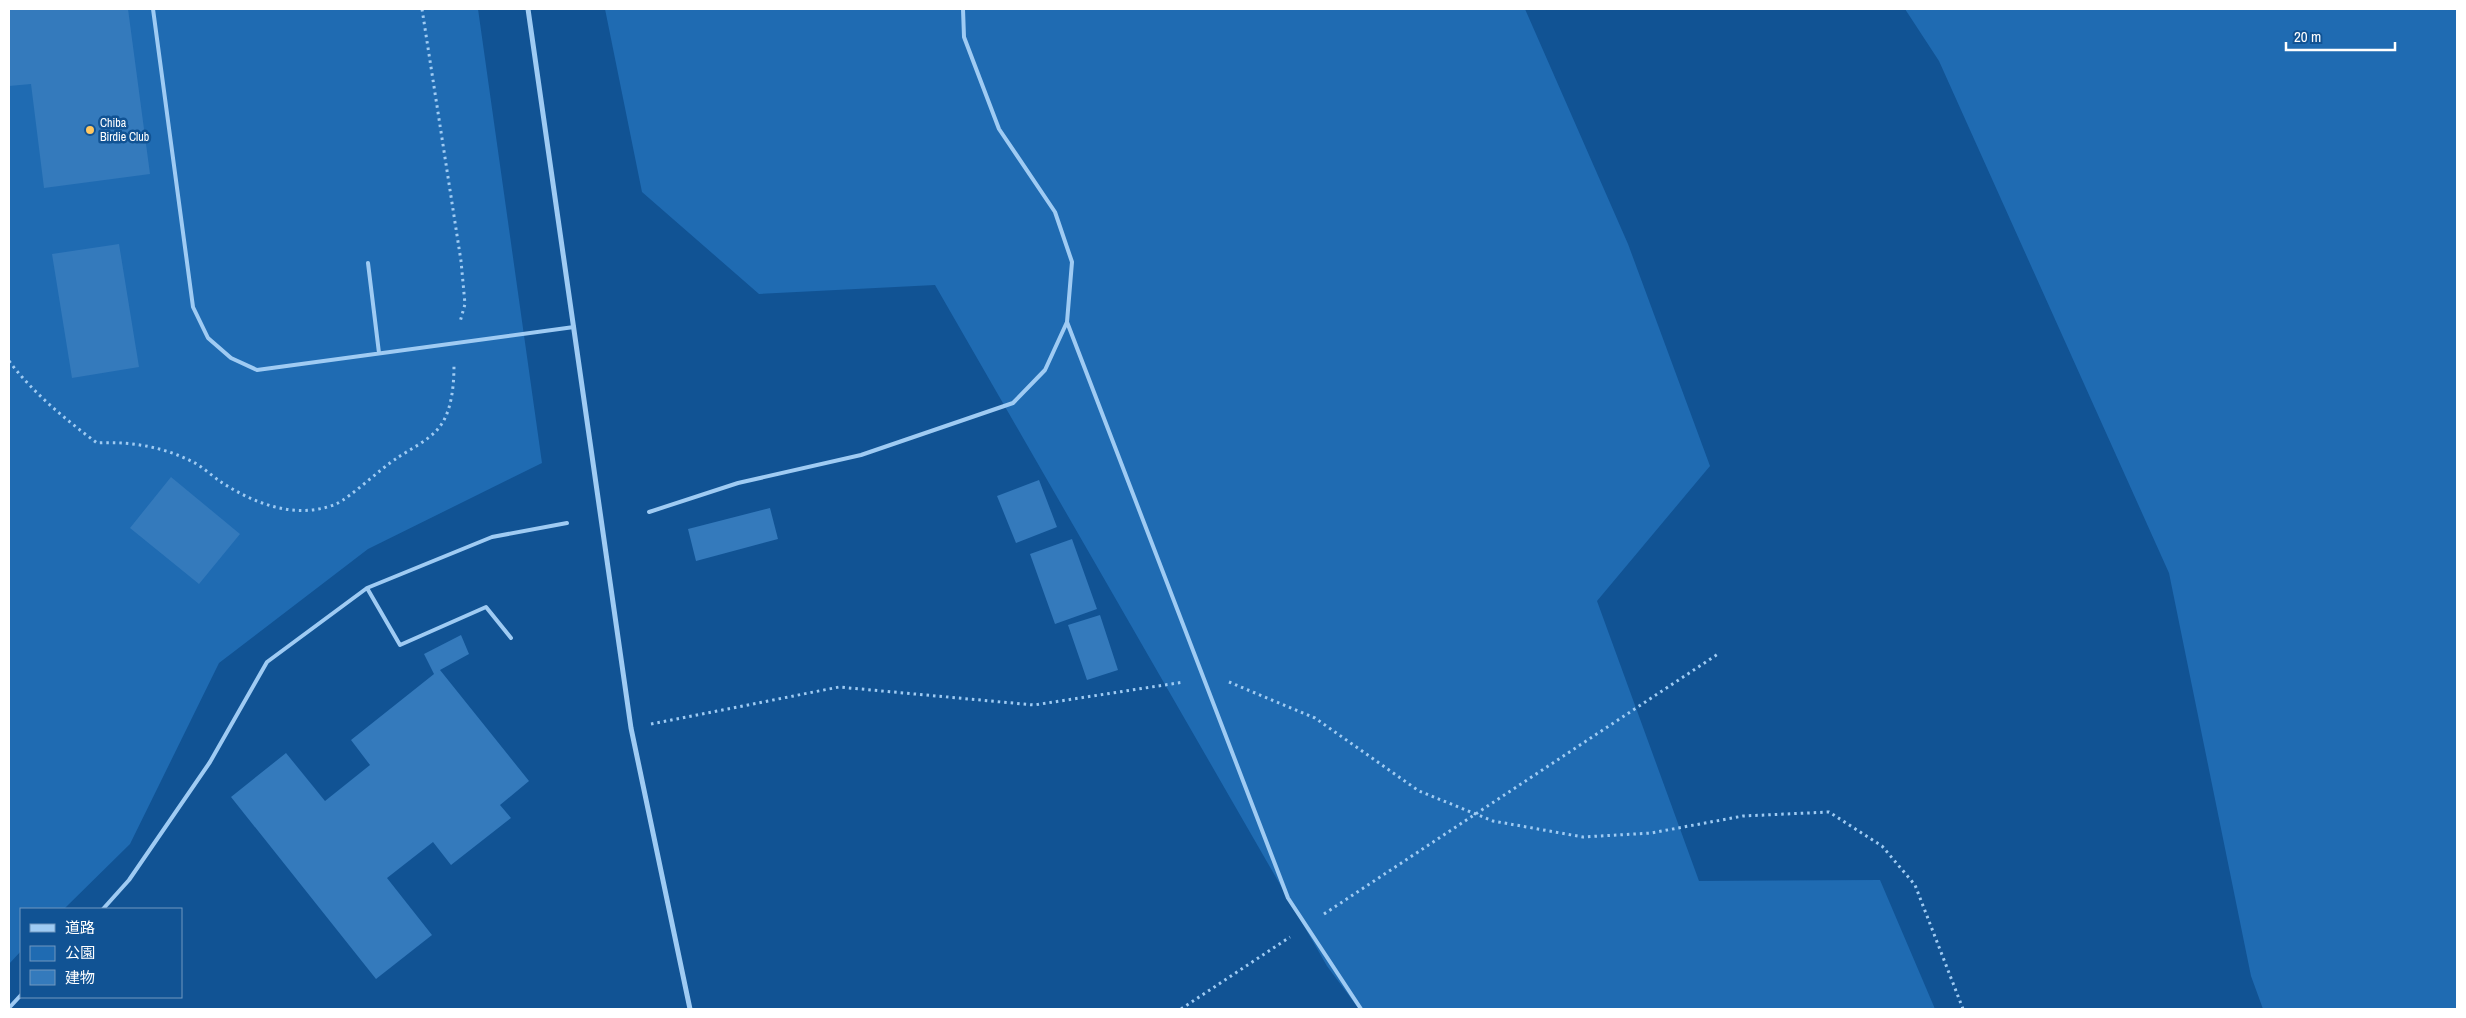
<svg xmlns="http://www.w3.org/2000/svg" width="2466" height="1018" font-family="'Archivo Narrow','Noto Sans JP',sans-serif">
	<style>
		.green { fill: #1f6bb2 }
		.building { fill: #347abc }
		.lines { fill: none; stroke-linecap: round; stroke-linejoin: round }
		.path { stroke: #9fcbf3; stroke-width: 3; stroke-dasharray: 2.5 4; stroke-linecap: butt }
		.lane { stroke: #9fcbf3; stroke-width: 4 }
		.street { stroke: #9fcbf3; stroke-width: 5 }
		.poi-dot { fill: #ffc761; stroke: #115394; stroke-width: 2 }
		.labels { text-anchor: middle; stroke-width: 5; stroke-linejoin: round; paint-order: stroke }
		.poi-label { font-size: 12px; fill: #fff; stroke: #115394; text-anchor: start }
	</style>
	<rect width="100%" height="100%" fill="#115394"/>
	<path class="green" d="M9,9H478L542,463L368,549L219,663L130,844L64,909H21V951L9,964Z
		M605,9H1525L1628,244L1710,466L1597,601L1699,881L1880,880L1935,1009H1359L1327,966L935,285L759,294L642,192Z
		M1905,9H2457V1009H2263L2251,976L2169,573L1939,61Z"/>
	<path class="building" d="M9,9H128L150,174L44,188L31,84L9,86Z
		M119,244L139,367L72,378L52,254Z
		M171,477L240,534L199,584L130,528Z
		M1039,480L1057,527L1016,543L997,496Z
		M770,508L778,539L696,561L688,529Z
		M1072,539L1097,609L1055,624L1030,554Z
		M1100,615L1118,670L1087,680L1068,625Z
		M461,635L469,654L440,670L529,781L500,805L511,818L451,865L433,842L387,878L432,935L376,979L231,797L286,753L325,801L370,765L351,740L434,674L424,654Z"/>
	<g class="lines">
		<path class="path" d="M422,9L461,261L465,304L460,322
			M9,361C33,393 65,419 97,443C130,441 164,447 193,462C203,467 212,476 221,482C255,504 296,520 336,504C351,497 380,469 397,458C409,450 427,441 437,430C452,414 454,385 454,364
			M1229,682L1315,718L1419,791L1493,821L1583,837L1651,833L1743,816L1829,812L1882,846L1915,885L1963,1009
			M651,724L839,687L1034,705L1184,682
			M1324,914L1718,654
			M1181,1009L1290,937"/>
		<path class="lane" d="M153,9L193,307L208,338L231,358L257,370L574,327
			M368,263L379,353
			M1067,322L1288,898L1361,1009
			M649,512L738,483L861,455L1013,403L1045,370L1067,322L1072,262L1055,212L999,129L964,37L963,9
			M367,588L400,645L486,607L511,638
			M103,909L129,880L210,762L267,662L367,588L492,537L567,523
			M9,1008L21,995"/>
		<path class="street" d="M528,9L631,728L690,1009"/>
	</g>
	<circle class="poi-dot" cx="90" cy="130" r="5"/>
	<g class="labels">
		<g class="poi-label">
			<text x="100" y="127">Chiba<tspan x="100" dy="14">Birdie Club</tspan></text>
		</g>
	</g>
	<rect width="2466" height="1018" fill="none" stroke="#ffffff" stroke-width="20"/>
	<rect x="20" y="908" width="162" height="90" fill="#115394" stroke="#7098bf"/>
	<rect x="30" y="924" width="25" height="8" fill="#9fcbf3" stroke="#7098bf"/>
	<text x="65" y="933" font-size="15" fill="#ffffff">道路</text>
	<rect x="30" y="946" width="25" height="15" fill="#1f6bb2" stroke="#7098bf"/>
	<text x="65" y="958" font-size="15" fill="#ffffff">公園</text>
	<rect x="30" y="970" width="25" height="15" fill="#347abc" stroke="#7098bf"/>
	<text x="65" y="983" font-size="15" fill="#ffffff">建物</text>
	<path d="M2286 42v8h109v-8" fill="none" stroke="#ffffff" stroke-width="2.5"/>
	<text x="2294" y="42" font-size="15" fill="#ffffff" stroke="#115394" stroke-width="4" paint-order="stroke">20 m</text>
</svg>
